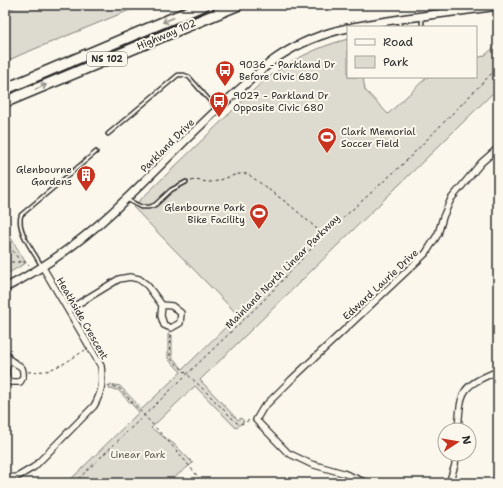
<svg xmlns="http://www.w3.org/2000/svg" width="503" height="488" font-family="'Shantell Sans',sans-serif">
	<style>
		.green { fill: #dddad0; stroke: #84827e }
		.lines { fill: none; stroke-linecap: round; stroke-linejoin: round }
		.service-casing { stroke: #2b2b2b; stroke-width: 5.5 }
		.minor-casing { stroke: #2b2b2b; stroke-width: 8 }
		.tertiary-casing { stroke: #2b2b2b; stroke-width: 10 }
		.motorway-casing { stroke: #2b2b2b; stroke-width: 13 }
		.path { stroke: #2b2b2b; stroke-width: 1; stroke-dasharray: 3 3; stroke-linecap: butt }
		.service { stroke: #fbf7ec; stroke-width: 2.5 }
		.minor { stroke: #fbf7ec; stroke-width: 5.5 }
		.tertiary { stroke: #fbf7ec; stroke-width: 7 }
		.motorway { stroke: #fbf7ec; stroke-width: 10 }
		.oneway { stroke: #93918c }
		.labels { text-anchor: middle; stroke-width: 4; stroke-linejoin: round; paint-order: stroke }
		.shield { fill: #fbf7ec; stroke: #696865; stroke-width: 1 }
		.shield-label { font-size: 9px; font-weight: bold; fill: #2b2b2b }
		.street-label { font-size: 10px; fill: #2b2b2b; stroke: #fbf7ec }
		.poi-label { font-size: 10px; fill: #2b2b2b; stroke: #fbf7ec; text-anchor: start }
		.park-label { font-size: 10px; fill: #585754; stroke: #fbf7ec }
	</style>
	<rect width="100%" height="100%" fill="#fbf7ec"/>
	<filter id="ink" filterUnits="userSpaceOnUse"><feTurbulence type="fractalNoise" baseFrequency=".025" numOctaves="2"/><feDisplacementMap in="SourceGraphic" scale="8" xChannelSelector="R" yChannelSelector="G"/><feConvolveMatrix kernelMatrix="1 2 1 2 8 2 1 2 1" color-interpolation-filters="sRGB"/></filter>
	<g filter="url(#ink)">
		<path class="green" d="M21,5H142L20,55L5,62V11Z
			M348,39V77H363L365,90L388,114L427,77H476V58L484,56L498,44V88L200,380L238,420L241,418L244,421L236,428L195,386L151,428L174,444L193,463L167,483H67L139,412L118,390L109,389L110,384L120,386L142,409L181,372L168,359V334L172,335V357L183,369L238,315L133,207L261,83C287,62 316,47 348,39Z
			M5,228L26,263L5,275Z"/>
		<g class="lines">
			<defs>
				<path id="service" d="M422,18V27
					M399,20L400,27
					M108,134L178,75H184L189,77L217,109
					M128,200L141,207H149L155,205L171,190L186,182
					M41,265C34,252 16,230 21,215L96,152"/>
				<path id="minor" d="M68,310L119,279L130,277L139,279L147,285L162,305L172,306L181,313L180,323L171,328L164,325L161,316L162,305
					M5,351C6,354 8,358 10,360C19,367 24,364 23,377L20,382H11L7,380L6,370L9,359
					M458,430C461,390 460,387 498,371
					M5,478L17,477L34,467L94,406C102,392 103,383 101,366L42,266
					M367,483L343,473L311,464L288,453L256,420L263,408L291,380L426,253L438,234L443,217L451,199L481,163L498,148
					M449,483L455,465L456,454"/>
				<path id="tertiary" d="M353,27C401,17 450,13 498,6
					M5,288C50,265 91,234 127,198C167,160 205,118 248,82C258,74 267,64 278,57C299,43 324,33 348,28"/>
				<path id="motorway" d="M5,89L204,5
					M5,102L238,5"/>
			</defs>
			<use href="#service" class="service-casing"/>
			<use href="#minor" class="minor-casing"/>
			<use href="#tertiary" class="tertiary-casing"/>
			<use href="#motorway" class="motorway-casing"/>
			<path class="path" d="M191,181C197,179 203,182 210,182C223,182 232,172 248,174L291,206L324,235
				M5,241L21,262
				M5,262H26L29,265
				M171,335L170,356L171,359L201,387L237,423L241,424L250,420
				M28,372L47,371L65,363L85,350
				M107,386L116,387L120,389L178,452L203,483
				M74,483L263,301L324,235L403,164L498,67"/>
			<use href="#service" class="service"/>
			<use href="#minor" class="minor"/>
			<use href="#tertiary" class="tertiary"/>
			<use href="#motorway" class="motorway"/>
		</g>
		<defs><path id="oneway-shaft" d="M-6 0H5M1.5-3L5.5 0L1.5 3" fill="none" stroke-width="1.6" stroke-linecap="round" stroke-linejoin="round"/></defs>
		<g class="oneway">
			<use href="#oneway-shaft" transform="translate(168 20) rotate(157)"/>
			<use href="#oneway-shaft" transform="translate(41 87) rotate(-23)"/>
		</g>
	</g>
	<defs>
		<symbol id="bus-pin" viewBox="-11 -11 22 30"><path d="M0 17L-7.5 6A9.5 9.5 0 1 1 7.5 6Z" fill="#c8321e" stroke="#fbf7ec"/><path d="M-5-6H5V4H4V6H2V4H-2V6H-4V4H-5ZM-3.5-4V0h7V-4ZM-3.5 1.2v1.5H-2V1.2ZM2 1.2v1.5H3.5V1.2Z" fill="#fff"/></symbol>
		<symbol id="stadium-pin" viewBox="-11 -11 22 30"><path d="M0 17L-7.5 6A9.5 9.5 0 1 1 7.5 6Z" fill="#c8321e" stroke="#fbf7ec"/><path d="M0-5a6.5 5 0 1 0 0 10a6.5 5 0 1 0 0-10ZM-3.5-1.8h7v3.6h-7Z" fill="#fff"/></symbol>
		<symbol id="building-pin" viewBox="-11 -11 22 30"><path d="M0 17L-7.5 6A9.5 9.5 0 1 1 7.5 6Z" fill="#c8321e" stroke="#fbf7ec"/><path d="M-4-6H4V6H1V3H-1V6H-4ZM-2.5-4.3h1.7v1.8h-1.7ZM.8-4.3h1.7v1.8H.8ZM-2.5-1h1.7V.8h-1.7ZM.8-1h1.7V.8H.8Z" fill="#fff"/></symbol>
	</defs>
	<g fill-rule="evenodd">
		<use href="#bus-pin" x="214" y="59" width="22" height="30"/>
		<use href="#bus-pin" x="208" y="90" width="22" height="30"/>
		<use href="#stadium-pin" x="316" y="126" width="22" height="30"/>
		<use href="#building-pin" x="75" y="164" width="22" height="30"/>
		<use href="#stadium-pin" x="248" y="202" width="22" height="30"/>
	</g>
	<g class="labels">
		<rect class="shield" x="87" y="52" width="40" height="14" rx="3"/>
		<g class="shield-label">
			<text x="107" y="62">NS 102</text>
		</g>
		<g class="street-label">
			<text transform="translate(166 34) rotate(-23)" y="4">Highway 102</text>
			<text transform="translate(167 145) rotate(-45)" y="4">Parkland Drive</text>
			<text transform="translate(282 271) rotate(-45)" y="4">Mainland North Linear Parkway</text>
			<text transform="translate(380 284) rotate(-43)" y="4">Edward Laurie Drive</text>
			<text transform="translate(83 318) rotate(60)" y="4">Heathside Crescent</text>
		</g>
		<g class="poi-label">
			<text x="239" y="68">9036 - Parkland Dr<tspan x="239" dy="12">Before Civic 680</tspan></text>
			<text x="233" y="99">9027 - Parkland Dr<tspan x="233" dy="12">Opposite Civic 680</tspan></text>
			<text x="341" y="135">Clark Memorial<tspan x="341" dy="12">Soccer Field</tspan></text>
			<text x="72" y="173" text-anchor="end">Glenbourne<tspan x="72" dy="12">Gardens</tspan></text>
			<text x="245" y="211" text-anchor="end">Glenbourne Park<tspan x="245" dy="12">Bike Facility</tspan></text>
		</g>
		<g class="park-label">
			<text x="138" y="458">Linear Park</text>
		</g>
	</g>
	<rect width="503" height="488" fill="none" stroke="#fbf7ec" stroke-width="20"/>
	<rect x="10" y="10" width="483" height="468" fill="none" stroke="#2b2b2b" stroke-width="1.5" filter="url(#ink)"/>
	<rect x="347" y="26" width="130" height="52" fill="#fbf7ec" stroke="#a8a59f"/>
	<rect x="355" y="39" width="20" height="6" fill="#fbf7ec" stroke="#a8a59f"/>
	<text x="383" y="46" font-size="12" fill="#2b2b2b">Road</text>
	<rect x="355" y="56" width="20" height="12" fill="#dddad0" stroke="#a8a59f"/>
	<text x="383" y="66" font-size="12" fill="#2b2b2b">Park</text>
	<g transform="translate(457 442) rotate(78)"><circle r="19" fill="#fbf7ec" stroke="#a8a59f"/>
	<path d="M0-3L7 15L0 10L-7 15Z" fill="#c8321e"/>
	<text y="-6" font-size="11" font-weight="bold" text-anchor="middle" fill="#2b2b2b">N</text>
	</g>
</svg>
